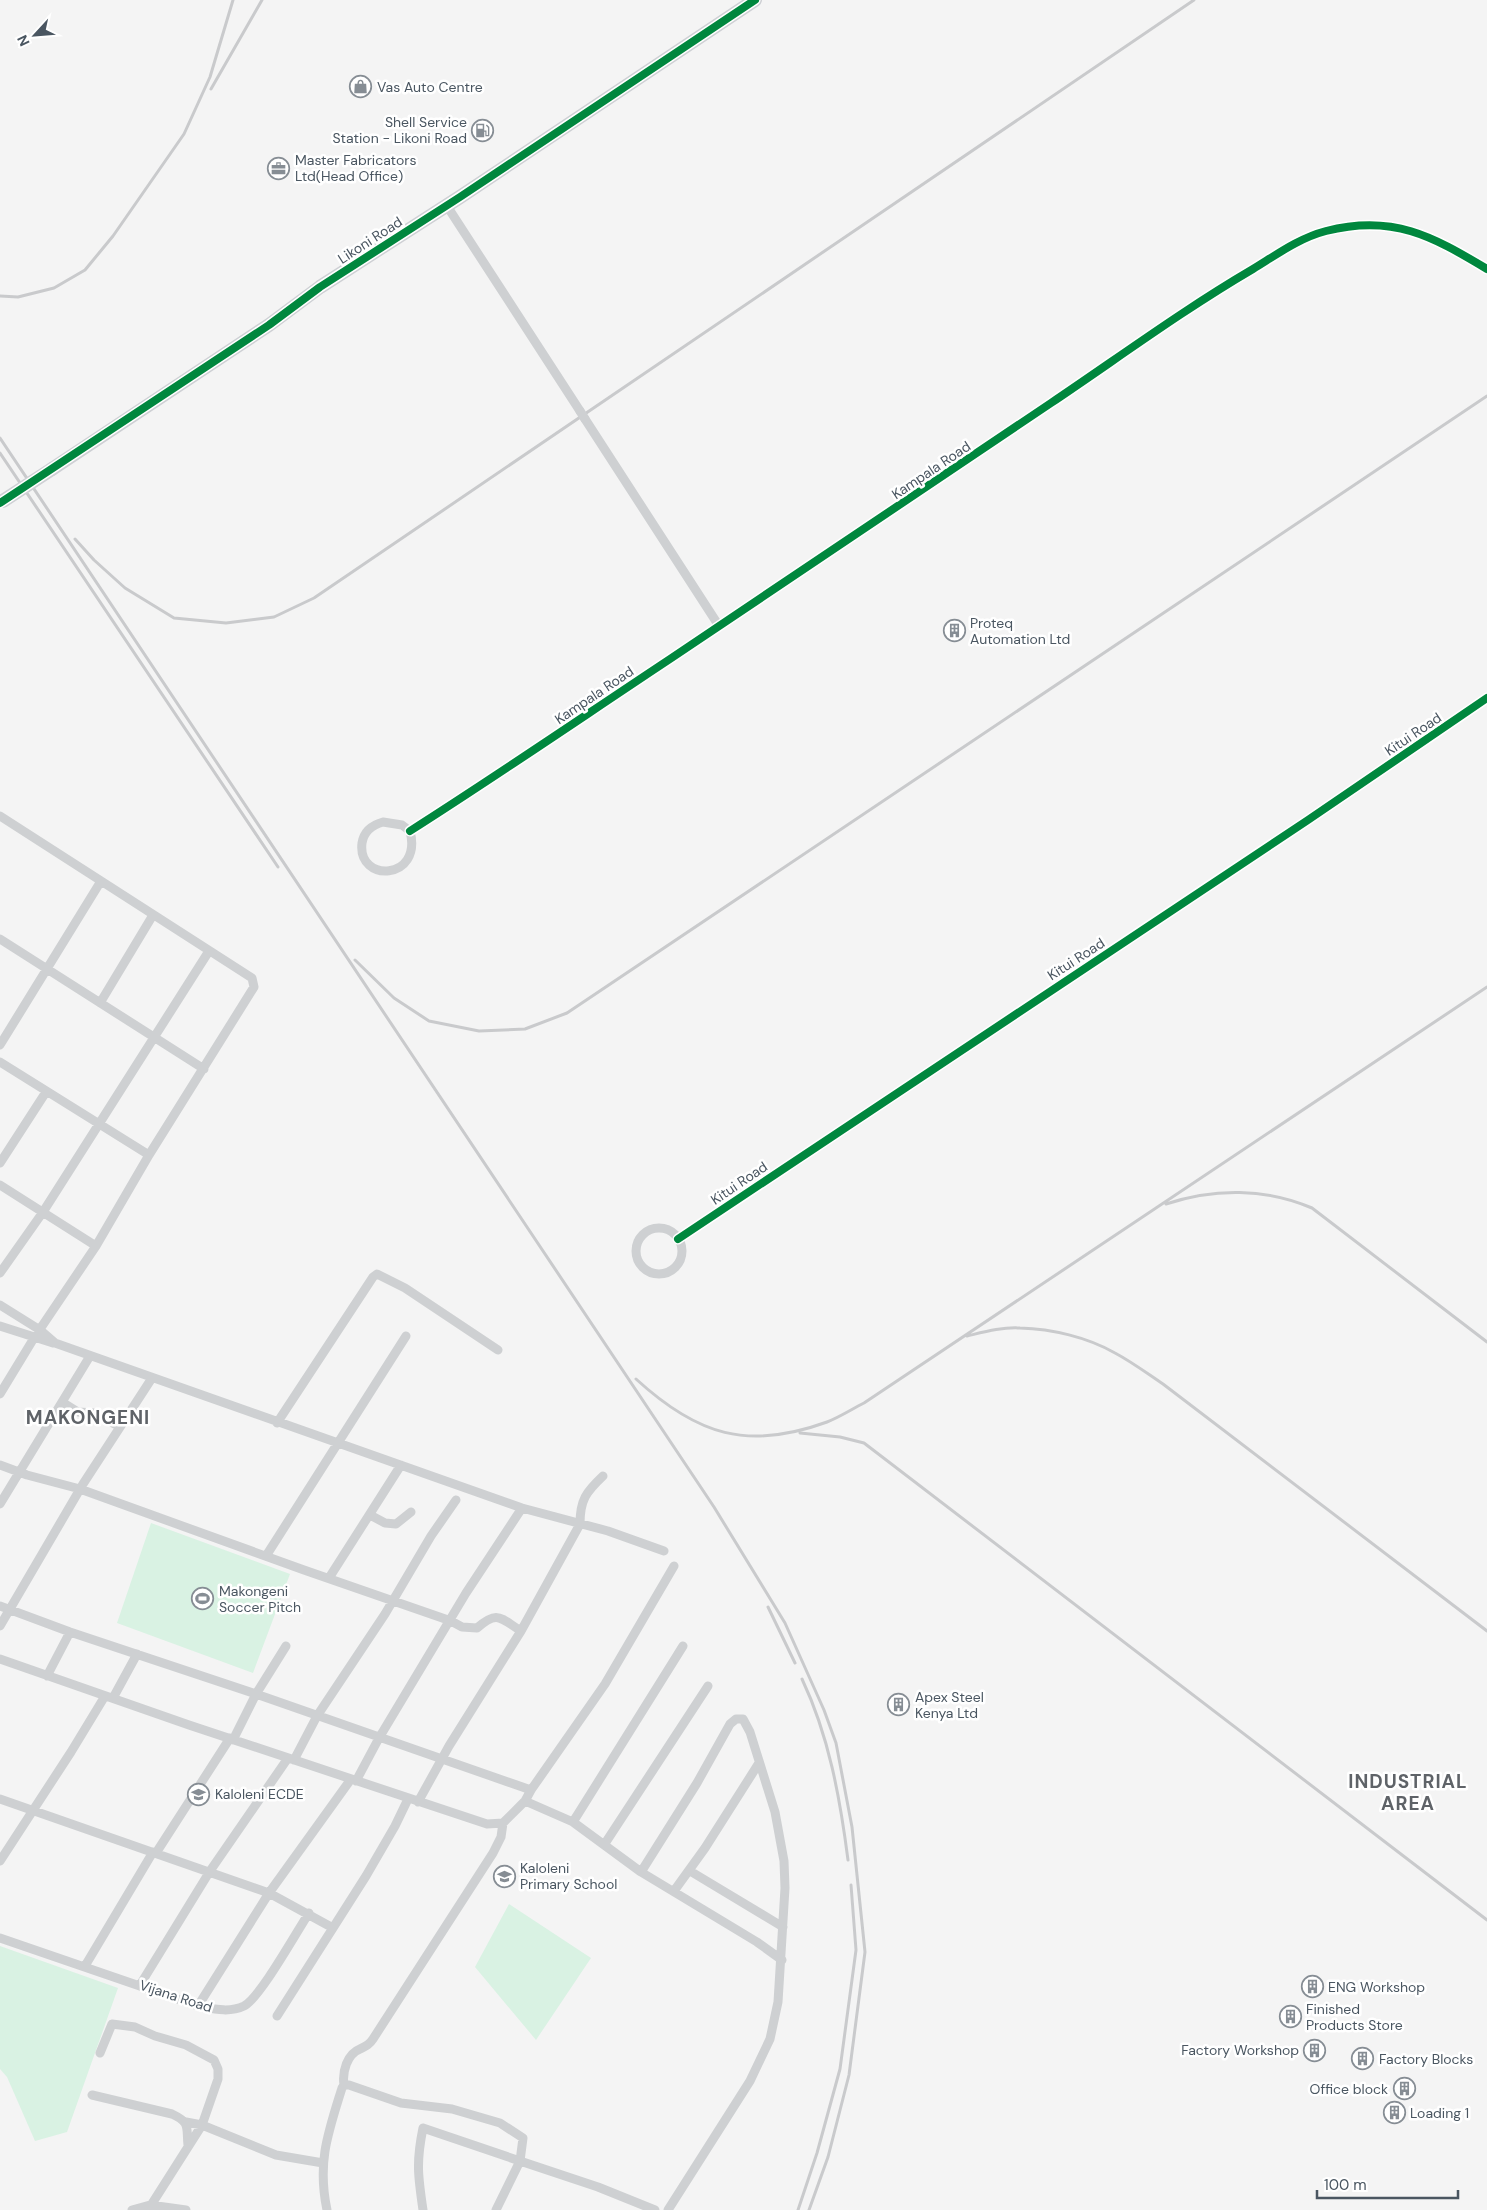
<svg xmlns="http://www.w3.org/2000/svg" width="1487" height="2210" font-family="'DM Sans',sans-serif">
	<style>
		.green { fill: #d9f2e3 }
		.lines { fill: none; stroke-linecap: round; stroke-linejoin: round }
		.street { stroke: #ced0d2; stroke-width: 9 }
		.secondary { stroke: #ced0d4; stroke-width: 14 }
		.rail { stroke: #c9cacc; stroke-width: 3 }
		.street-bridge { stroke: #ced0d2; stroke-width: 9 }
		.secondary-bridge { stroke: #ced0d4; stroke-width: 14 }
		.cycleway-casing { stroke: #fff; stroke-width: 11 }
		.cycleway { stroke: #00873e; stroke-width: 8 }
		.labels { text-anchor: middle; stroke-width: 5; stroke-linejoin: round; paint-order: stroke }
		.poi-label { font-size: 14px; fill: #4a5661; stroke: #fff; text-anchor: start }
		.street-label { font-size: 14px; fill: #4a5661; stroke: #fff }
		.district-label { font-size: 19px; font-weight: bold; letter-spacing: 1px; fill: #5f6368; stroke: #fff }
	</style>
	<rect width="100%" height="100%" fill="#f4f4f4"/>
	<path class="green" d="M151,1523L290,1574L253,1673L117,1623Z
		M509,1904L591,1958L536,2040L475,1967Z
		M0,1946L118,1988L67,2132L35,2141L7,2077L0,2069Z"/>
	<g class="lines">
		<path class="street" d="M447,206L580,411
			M585,419L719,626
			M0,816L252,978L254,987L149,1155L96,1246L34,1338L0,1394
			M383,822L402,825L410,831C423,881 357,883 362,843C364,831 372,825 383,822Z
			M410,831C498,775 584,716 670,659C798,574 925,489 1051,403C1118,358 1183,310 1253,269C1276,255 1299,238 1326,231C1393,214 1432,236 1487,269
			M0,939L204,1069
			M100,1003L153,915
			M0,1045L101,881
			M0,1062L149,1155
			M0,1163L46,1092
			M0,1185L96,1246
			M636 1251a23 23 0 1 1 46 0a23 23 0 1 1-46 0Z
			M678,1239L1308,820L1487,698
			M0,1273L43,1212L209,951
			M0,1305L40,1330L55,1343L522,1508L608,1531L664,1551
			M0,1326L53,1343
			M62,1402L78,1412L95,1413L120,1427
			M277,1423L373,1277L377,1274L405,1288L498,1350
			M0,1465L27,1475L80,1489L304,1570L451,1621L462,1627L477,1628C498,1610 500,1618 521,1631
			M0,1504L90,1356
			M370,1515L385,1523L396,1524L411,1512
			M266,1556L406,1336
			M329,1578L401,1465
			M0,1606L70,1632L256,1694L531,1790L605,1684L674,1566
			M0,1626L83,1484L152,1378
			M0,1659L189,1725L487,1824L503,1823L525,1801L531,1790
			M47,1676L70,1632
			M113,1698L137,1654
			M233,1740L256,1694L286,1646
			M294,1760L317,1716L385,1614L431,1536L456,1500
			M356,1781L379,1738L466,1593L522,1508
			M0,1799L269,1893L333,1928
			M525,1801L573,1822L641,1872L757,1942L782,1960
			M418,1802L449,1746L521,1631L580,1524C580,1500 586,1492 603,1476
			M573,1822L683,1646
			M604,1845L708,1686
			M156,1853L230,1738
			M0,1861L71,1752L105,1696
			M690,1871L783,1927
			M641,1872L697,1783L730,1724L736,1719H743L750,1732L775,1812L784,1861L785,1888L778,2002L770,2039L750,2081L668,2210
			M674,1891L705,1848L759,1763
			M0,1938L198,2006C214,2009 229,2013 244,2006C260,1998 297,1931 309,1913
			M85,1966L153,1852
			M140,1985L210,1871L288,1758
			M198,2006L269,1893L351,1779
			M277,2016L366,1876L395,1826L408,1799
			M100,2053L112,2024L135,2027L155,2036L186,2045L214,2060L218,2069V2079L202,2125L148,2210
			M344,2085C342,2072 347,2054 360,2049C366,2046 369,2045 373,2039L493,1853L501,1837L503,1823
			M92,2095L172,2114C191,2123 186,2127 188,2145
			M186,2122L202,2125L276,2155L323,2163
			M132,2210L150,2205L186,2210
			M327,2210C317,2162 328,2133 342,2088L344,2085H349L401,2103L452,2109L500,2123L523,2138L520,2161L598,2187L655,2210
			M423,2210C418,2176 416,2162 423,2128L520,2161L496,2210"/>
		<path class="secondary" d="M52,469L269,325L320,287L460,197L755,0"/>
		<path class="rail" d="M211,89L262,0
			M0,296L18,297L54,288L85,270L113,236L184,134L210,77L233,0
			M0,438L714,1507L785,1623L824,1710L836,1743L852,1827L865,1952L849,2075L828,2157L809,2210
			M0,453L278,867
			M75,539L94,560L125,588L174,618L226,623L274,617L314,598L1194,0
			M355,960L394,998L429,1021L479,1031L525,1029L567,1013L1487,396
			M1166,1204C1214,1188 1266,1188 1312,1208L1487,1342
			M967,1336C984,1332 1002,1327 1020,1328C1052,1329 1087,1337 1115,1353C1132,1362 1148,1374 1163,1384L1487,1631
			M636,1379C697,1435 748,1451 827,1422C840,1417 852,1409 864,1403L1487,987
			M800,1433L840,1437L864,1443L1487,1920
			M768,1607L795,1663
			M802,1679C829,1736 840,1798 848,1860
			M798,2210L817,2153L840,2069L856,1950L851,1885"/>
		<path class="street-bridge" d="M580,411L585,419"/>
		<path class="secondary-bridge" d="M3,501L52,469"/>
		<defs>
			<path id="cycleway" d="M0,503L269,325L320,287L460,197L755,0
				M410,831C498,775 584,716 670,659C798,574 925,489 1051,403C1118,358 1183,310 1253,269C1276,255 1299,238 1326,231C1393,214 1432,236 1487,269
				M678,1239L1308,820L1487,698"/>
		</defs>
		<use href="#cycleway" class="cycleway-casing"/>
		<use href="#cycleway" class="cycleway"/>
	</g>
	<defs>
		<symbol id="shop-ring" viewBox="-11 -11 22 22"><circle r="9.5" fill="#fff" stroke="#868d94" stroke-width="1.5"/><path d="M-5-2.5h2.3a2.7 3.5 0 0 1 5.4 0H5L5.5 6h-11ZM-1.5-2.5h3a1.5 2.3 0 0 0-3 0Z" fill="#868d94"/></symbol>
		<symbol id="fuel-ring" viewBox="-11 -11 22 22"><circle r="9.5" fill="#fff" stroke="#868d94" stroke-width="1.5"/><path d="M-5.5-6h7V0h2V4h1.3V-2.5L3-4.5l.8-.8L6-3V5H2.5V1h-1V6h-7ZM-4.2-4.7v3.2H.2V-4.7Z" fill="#868d94"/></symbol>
		<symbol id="office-ring" viewBox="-11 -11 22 22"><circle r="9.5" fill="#fff" stroke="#868d94" stroke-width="1.5"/><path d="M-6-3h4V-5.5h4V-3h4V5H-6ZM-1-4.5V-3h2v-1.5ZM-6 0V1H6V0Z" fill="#868d94"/></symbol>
		<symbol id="building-ring" viewBox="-11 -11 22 22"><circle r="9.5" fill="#fff" stroke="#868d94" stroke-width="1.5"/><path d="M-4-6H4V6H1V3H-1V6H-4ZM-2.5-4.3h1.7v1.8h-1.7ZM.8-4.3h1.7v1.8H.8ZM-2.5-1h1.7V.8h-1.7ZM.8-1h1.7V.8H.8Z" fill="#868d94"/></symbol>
		<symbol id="stadium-ring" viewBox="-11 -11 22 22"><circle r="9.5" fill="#fff" stroke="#868d94" stroke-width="1.5"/><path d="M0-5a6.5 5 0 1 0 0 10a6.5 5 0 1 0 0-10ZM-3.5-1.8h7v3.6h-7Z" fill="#868d94"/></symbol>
		<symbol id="school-ring" viewBox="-11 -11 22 22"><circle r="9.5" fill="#fff" stroke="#868d94" stroke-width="1.5"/><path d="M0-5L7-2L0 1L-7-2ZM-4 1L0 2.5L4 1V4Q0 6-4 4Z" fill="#868d94"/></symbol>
	</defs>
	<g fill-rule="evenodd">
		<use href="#shop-ring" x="348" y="74" width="25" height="25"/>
		<use href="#fuel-ring" x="470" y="118" width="25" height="25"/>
		<use href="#office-ring" x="266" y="156" width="25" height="25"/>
		<use href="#building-ring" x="942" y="618" width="25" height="25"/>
		<use href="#stadium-ring" x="190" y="1586" width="25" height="25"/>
		<use href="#building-ring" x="886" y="1692" width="25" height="25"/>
		<use href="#school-ring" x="186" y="1782" width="25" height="25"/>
		<use href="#school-ring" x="492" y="1864" width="25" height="25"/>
		<use href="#building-ring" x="1300" y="1974" width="25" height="25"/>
		<use href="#building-ring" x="1278" y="2004" width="25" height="25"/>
		<use href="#building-ring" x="1302" y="2038" width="25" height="25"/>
		<use href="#building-ring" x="1350" y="2046" width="25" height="25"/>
		<use href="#building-ring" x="1392" y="2076" width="25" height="25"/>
		<use href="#building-ring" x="1382" y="2100" width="25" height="25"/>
	</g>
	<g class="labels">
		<g class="poi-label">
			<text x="377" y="92">Vas Auto Centre</text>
			<text x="467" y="127" text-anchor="end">Shell Service<tspan x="467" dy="16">Station - Likoni Road</tspan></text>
			<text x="295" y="165">Master Fabricators<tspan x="295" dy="16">Ltd(Head Office)</tspan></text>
			<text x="970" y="628">Proteq<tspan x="970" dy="16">Automation Ltd</tspan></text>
			<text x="219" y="1596">Makongeni<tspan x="219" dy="16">Soccer Pitch</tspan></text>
			<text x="915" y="1702">Apex Steel<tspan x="915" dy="16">Kenya Ltd</tspan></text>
			<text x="215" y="1799">Kaloleni ECDE</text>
			<text x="520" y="1873">Kaloleni<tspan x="520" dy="16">Primary School</tspan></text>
			<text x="1328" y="1992">ENG Workshop</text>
			<text x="1306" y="2014">Finished<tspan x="1306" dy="16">Products Store</tspan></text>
			<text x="1299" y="2055" text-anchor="end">Factory Workshop</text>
			<text x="1379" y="2064">Factory Blocks</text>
			<text x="1388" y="2094" text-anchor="end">Office block</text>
			<text x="1410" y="2118">Loading 1</text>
		</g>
		<g class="street-label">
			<text transform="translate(370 240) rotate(-33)" y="5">Likoni Road</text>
			<text transform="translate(931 470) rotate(-34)" y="5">Kampala Road</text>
			<text transform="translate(594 695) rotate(-34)" y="5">Kampala Road</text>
			<text transform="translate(1413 734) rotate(-34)" y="5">Kitui Road</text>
			<text transform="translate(1076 959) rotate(-33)" y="5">Kitui Road</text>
			<text transform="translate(739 1183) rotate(-34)" y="5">Kitui Road</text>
			<text transform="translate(176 1996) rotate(18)" y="5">Vijana Road</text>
		</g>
		<g class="district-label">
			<text x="88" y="1424">MAKONGENI</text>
			<text x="1408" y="1788">INDUSTRIAL<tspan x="1408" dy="22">AREA</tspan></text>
		</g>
	</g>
	<g transform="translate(35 35) rotate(244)" stroke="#ffffff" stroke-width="4" paint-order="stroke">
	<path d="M0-4L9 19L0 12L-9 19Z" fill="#4a5661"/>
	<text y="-8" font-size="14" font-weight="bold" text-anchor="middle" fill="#4a5661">N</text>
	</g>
	<path d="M1317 2190v8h141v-8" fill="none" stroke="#4a5661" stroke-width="2.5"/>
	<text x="1324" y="2190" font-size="15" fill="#4a5661" stroke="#ffffff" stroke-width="4" paint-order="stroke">100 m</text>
</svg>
